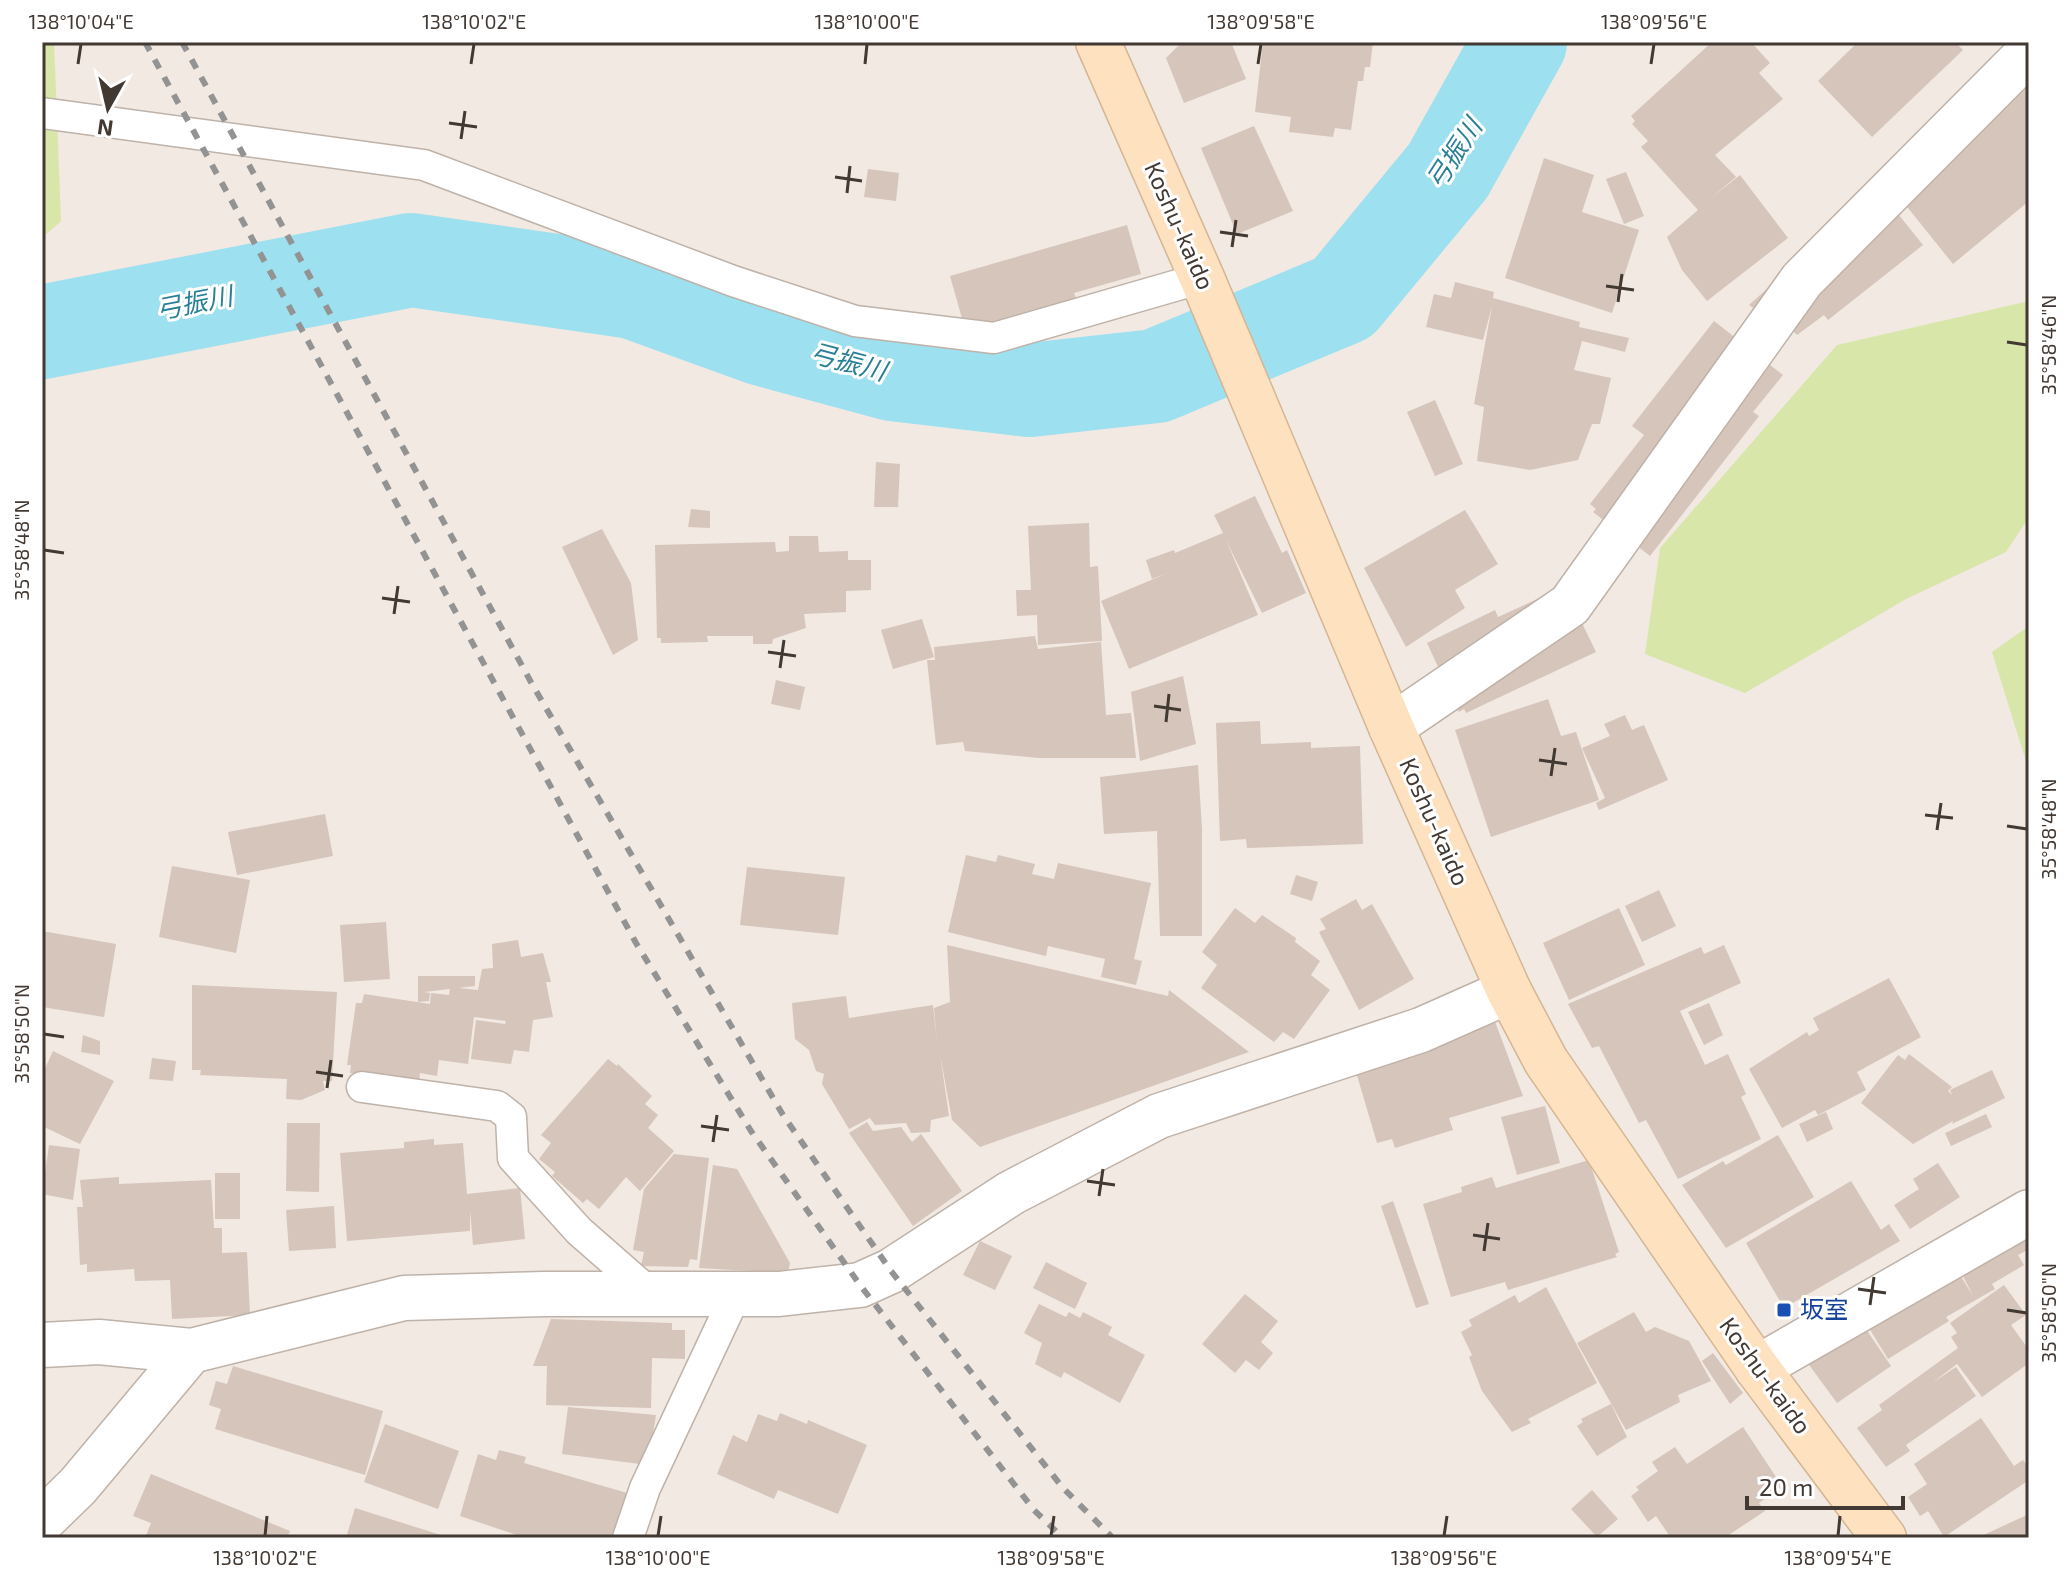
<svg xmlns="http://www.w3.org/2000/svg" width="2071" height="1580" font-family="'Exo 2','Noto Sans JP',sans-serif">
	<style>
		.green { fill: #d8e6aa }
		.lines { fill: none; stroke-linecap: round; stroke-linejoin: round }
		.river { stroke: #9de0ef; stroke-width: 94 }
		.building { fill: #d6c5bb }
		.service-casing { stroke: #bfb2a8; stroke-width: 33 }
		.minor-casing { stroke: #bfb2a8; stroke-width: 47 }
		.secondary-casing { stroke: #d5b593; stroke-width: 47 }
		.service { stroke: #fff; stroke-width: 30 }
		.minor { stroke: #fff; stroke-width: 44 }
		.secondary { stroke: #fee1bf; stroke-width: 44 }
		.rail { stroke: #939393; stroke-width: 6; stroke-dasharray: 10 10; stroke-linecap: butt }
		.ticks { fill: none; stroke: #423933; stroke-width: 3 }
		.transit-dot { fill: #1a4fb4; stroke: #fff; stroke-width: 3 }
		.labels { text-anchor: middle; stroke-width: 6; stroke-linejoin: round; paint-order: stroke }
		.street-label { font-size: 24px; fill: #423933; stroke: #fff }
		.transit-label { font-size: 24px; fill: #164399; stroke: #fff; text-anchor: start }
		.water-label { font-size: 26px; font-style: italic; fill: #298096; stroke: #fff }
		.neatline { fill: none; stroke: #423933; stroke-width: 3 }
		.ticks-label { font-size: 20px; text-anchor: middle; fill: #423933 }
	</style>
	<rect width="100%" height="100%" fill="#f1e9e2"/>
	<path class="green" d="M42,42H54L61,221L42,238Z
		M2029,301V517L2006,552L1906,599L1745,693L1645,654L1660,548L1837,345Z
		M2029,626V771L1992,652Z"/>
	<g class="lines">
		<path class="river" d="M42,332L411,260L633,292L763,339L892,374L1030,390L1156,376L1343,298L1448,171L1520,42"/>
	</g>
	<path class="building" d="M1182,42H1231L1246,79L1184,103L1166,58Z
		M1263,42H1373L1370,67H1365L1363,81H1358L1351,130L1335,128L1333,137L1289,132L1291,117L1255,112Z
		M1712,42H1751L1770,63L1759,73L1783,99L1715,155L1736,177L1710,199L1740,175L1788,238L1707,301L1682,270L1667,237L1698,210L1641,147L1648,141L1632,124L1635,121L1631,116Z
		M1858,42H1955L1963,50L1872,137L1818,81Z
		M2029,69V201L1953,264L1900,198Z
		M1254,126L1293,211L1237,234L1201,148Z
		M1544,158L1594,175L1582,212L1639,230L1612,313L1505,278Z
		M868,169L899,173L896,201L864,197Z
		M1626,172L1644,216L1624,224L1606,179Z
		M1878,189L1923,245L1828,320L1824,315L1797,335L1780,319L1775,324L1749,305Z
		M1127,225L1141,274L1074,293L1076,298L1059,303L1060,308L1038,315L1037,309L1022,313L1023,319L965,329L950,276Z
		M1455,282L1494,292L1493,298L1580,322L1579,327L1629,338L1625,352L1582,341L1574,370L1611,378L1600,424H1592L1578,460L1530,470L1477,461L1484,407L1474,404L1492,306L1483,340L1426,327L1434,294L1451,298Z
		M1714,321L1783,375L1753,412L1759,416L1650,556L1593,512L1596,509L1590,504L1644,435L1632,426Z
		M1435,400L1463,464L1435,476L1407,412Z
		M876,462L900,464L898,507H874Z
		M1255,496L1282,553L1287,550L1306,593L1262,613L1226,540L1258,615L1129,669L1101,601L1168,573L1152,579L1146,560L1174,550L1175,553L1223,533L1214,515Z
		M691,509L710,511V528L688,527Z
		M1465,510L1498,564L1455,590L1465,608L1406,647L1364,568Z
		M1089,523L1090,567L1098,566L1102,641L1038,645L1037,615L1017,616L1016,590H1031L1028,526Z
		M602,529L631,583L638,640L613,655L562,547Z
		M789,536H818L819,552L848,551V560H871V590L846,591V612L804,614L806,628L773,639L772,644H753V636H707L708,642L661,643V638H657L655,545L775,542L776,552L789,551Z
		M1559,589L1569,596L1596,652L1466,713L1464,709L1459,712L1427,643L1495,610L1498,617Z
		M922,619L934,657L893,669L881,630Z
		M1035,636L1038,649L1101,642L1106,715L1131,713L1136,758H1039L965,751L963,742L936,745L927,660H935L934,647Z
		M1183,676L1196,744L1140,761L1131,692Z
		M776,680L805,687L800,710L771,704Z
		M1548,699L1561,736L1576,732L1599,800L1491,837L1455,730Z
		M1625,715L1632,730L1644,725L1668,780L1599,810L1596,803L1605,798L1582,748L1610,736L1604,724Z
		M1260,721L1261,744L1311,742V748L1360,746L1363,844L1247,848L1246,839L1220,841L1216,723Z
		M1198,765L1202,829V936H1160L1157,831L1104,834L1100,777Z
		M325,814L333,856L237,875L228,832Z
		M966,855L996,862L998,855L1035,864L1032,874L1054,879L1058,863L1151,883L1134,959L1142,961L1136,985L1101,977L1105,959L1048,946L1046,956L948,932Z
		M172,866L250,880L236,953L159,937Z
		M747,867L845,877L838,935L740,925Z
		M1296,875L1318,882L1312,901L1290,894Z
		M1659,890L1676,926L1642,942L1625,906Z
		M1356,899L1362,910L1372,904L1414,979L1359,1010L1319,932L1326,929L1320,919Z
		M1235,908L1255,923L1262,915L1296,938L1295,942L1320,961L1311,975L1330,990L1294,1039L1283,1032L1274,1042L1201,988L1217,965L1202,952Z
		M1619,908L1645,965L1569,1000L1543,943Z
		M386,922L390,979L344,982L340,925Z
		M42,931L116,944L104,1017L42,1007Z
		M518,940L521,957L543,953L551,982H546L553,1017L533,1020L529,1052L514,1050L511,1064L471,1059L476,1020L505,1024L506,1021L474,1017L468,1064L439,1060L437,1076L420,1073L419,1082L350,1073L351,1065H347L356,1003H362L364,994L430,1004L431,993L449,995L450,987L478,990L482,969L493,968L492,944Z
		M947,945L1168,996L1169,990L1249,1052L980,1147L952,1120L940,1054L949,1116L931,1120L930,1132L911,1133L906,1123L875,1125L870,1118L849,1129L822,1084L824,1074L816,1071L809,1050L795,1039L792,1003L846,996L849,1018L933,1005L937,1041L934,1008L950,1002Z
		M1724,945L1741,983L1680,1011L1705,1065L1728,1054L1746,1094L1741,1097L1761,1139L1678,1179L1646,1120L1639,1123L1599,1046L1592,1048L1568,1004L1701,947L1704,954Z
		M418,976H475V986L424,992L430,993L429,1001L418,1002Z
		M1889,978L1921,1037L1857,1072L1866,1090L1818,1115L1815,1110L1782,1128L1749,1069L1807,1032L1809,1036L1819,1030L1813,1018Z
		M192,985L337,992L332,1081H323L325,1090L301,1100L286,1099L287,1079L200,1075L201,1070H192Z
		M1709,1003L1723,1035L1704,1045L1688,1012Z
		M1494,1019L1523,1096L1449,1118L1453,1130L1395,1148L1392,1139L1377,1143L1353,1062Z
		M83,1035L100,1041V1055L81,1052Z
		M53,1051L114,1081L80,1144L42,1126V1075Z
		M1909,1054L1952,1087L1948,1091L1952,1095L1950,1090L1992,1070L2005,1098L1952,1124L1953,1121L1913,1144L1861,1103L1898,1055L1905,1060Z
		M152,1058L176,1061L173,1081L149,1079Z
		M608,1059L617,1066L618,1064L652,1096L645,1104L658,1115L648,1128L674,1151L640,1191L626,1177L599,1209L587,1199L583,1203L552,1176L555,1172L539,1159L551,1143L541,1135Z
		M1545,1106L1560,1163L1517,1175L1501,1117Z
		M1826,1112L1833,1129L1807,1142L1799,1124Z
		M1986,1114L1992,1127L1951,1146L1945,1133Z
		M867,1122L873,1131L901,1127L912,1142L921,1134L962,1191L913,1226L849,1133Z
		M287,1123H320L319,1192L286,1191Z
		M1778,1135L1814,1197L1726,1248L1682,1185L1723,1161L1726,1165Z
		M434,1139V1145L463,1143L467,1194L520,1188L525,1239L473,1245L470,1210V1231L347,1241L340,1153L404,1148V1142Z
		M49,1145L80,1149L73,1200L42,1194Z
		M674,1154L709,1158L697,1260L690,1259L688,1267L641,1266L644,1252L633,1250L644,1189Z
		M1589,1160L1619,1252L1615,1254L1617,1257L1508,1290L1505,1282L1451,1297L1423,1204L1462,1192L1461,1187L1492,1177L1496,1188Z
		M1938,1163L1960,1197L1910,1229L1894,1205L1919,1189L1913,1179Z
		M713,1165L737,1169L790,1263L788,1273L699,1268Z
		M215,1173H240V1219H215Z
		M119,1177V1184L211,1180L214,1228H222V1253L247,1252L250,1315L172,1319L170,1280L135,1281L134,1269L87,1272V1264L80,1265L77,1207H83L80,1180Z
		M1851,1181L1881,1230L1889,1224L1900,1241L1784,1308L1746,1243Z
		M1393,1201L1429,1304L1416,1308L1381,1206Z
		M334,1206L336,1248L289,1251L286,1210Z
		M2015,1217L2029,1241V1249L2018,1255L2024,1265L1992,1284L1995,1289L1946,1317L1949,1321L1888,1359L1856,1307L1951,1260L1973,1296L1949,1248Z
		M980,1241L1012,1256L995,1290L963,1275Z
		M1046,1262L1087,1283L1075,1309L1033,1288Z
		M2004,1285L2026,1315L2011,1325L2029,1350V1363L1982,1397L1957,1364L1932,1383L1956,1367L1976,1396L1906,1445L1910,1451L1886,1467L1857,1428L1882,1410L1879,1405L1958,1348L1951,1337L1957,1333L1950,1323Z
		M1546,1287L1597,1383L1528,1419L1531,1423L1512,1432L1482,1391L1469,1357L1472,1355L1461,1332L1472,1326L1469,1320L1515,1295L1519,1303Z
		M1245,1294L1278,1321L1261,1342L1273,1353L1259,1370L1246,1360L1235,1373L1202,1344Z
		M1039,1304L1066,1317L1069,1312L1080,1318L1083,1312L1112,1327L1108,1335L1145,1355L1120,1403L1064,1372L1061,1378L1035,1364L1042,1343L1024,1333Z
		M1851,1307L1891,1366L1837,1403L1793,1343Z
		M1634,1312L1646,1332L1655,1327L1689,1341L1711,1381L1678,1395L1680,1402L1626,1430L1577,1343Z
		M551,1319L672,1323V1330H685V1359L652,1358L651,1408L546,1405L547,1366H533Z
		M1713,1353L1743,1393L1730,1404L1702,1361Z
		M233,1366L383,1411L365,1475L215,1429L221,1409L209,1405L216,1381L227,1384Z
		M1611,1404L1627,1437L1597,1456L1577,1426L1583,1422L1581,1419Z
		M568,1407L656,1415L648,1465L562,1454Z
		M780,1413L807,1424L808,1420L867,1445L838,1514L778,1490L774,1499L717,1474L733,1435L747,1442L758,1414L777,1421Z
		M1981,1418L2014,1466L2023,1460L2029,1468V1480L1944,1537L1928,1511L1920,1516L1908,1497L1927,1484L1914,1464Z
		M385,1424L459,1451L438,1509L364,1482Z
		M1743,1427L1782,1486L1759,1503L1765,1511L1724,1538L1709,1535L1671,1538L1656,1516L1648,1522L1631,1496L1639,1490L1636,1487L1658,1471L1652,1462L1675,1447L1687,1464Z
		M499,1450L526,1457L524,1463L634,1495L621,1538H526L460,1516L478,1454L496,1460Z
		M151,1474L290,1531L287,1538H145L151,1523L133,1516Z
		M1592,1490L1618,1519L1597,1537L1571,1509Z
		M355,1508L441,1535L346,1538Z
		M2029,1514V1538H1977Z"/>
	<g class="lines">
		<defs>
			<path id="service" d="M42,113L424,165L733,281L855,321L994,338L1202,278
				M362,1087L497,1106L511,1117L513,1158L579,1231L651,1294
				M628,1538L645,1488L736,1294"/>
			<path id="minor" d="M1391,727L1570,605L1802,280L2029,52
				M42,1345L99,1342L191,1351L404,1298L544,1294H779L860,1285L891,1271L1011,1193L1159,1116L1421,1030L1509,991
				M1757,1368L2029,1212
				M42,1521L78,1486L191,1351"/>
			<path id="secondary" d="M1098,42L1202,278L1391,727L1509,991L1546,1061L1757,1368L1884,1538"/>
		</defs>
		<use href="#service" class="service-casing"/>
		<use href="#minor" class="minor-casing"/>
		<use href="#secondary" class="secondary-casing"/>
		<use href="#service" class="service"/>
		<use href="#minor" class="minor"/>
		<use href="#secondary" class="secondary"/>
		<path class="rail" d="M145,42L636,943L751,1131L860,1285L1034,1510L1063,1538
			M182,42L532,684L783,1115L891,1271L1063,1488L1113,1538"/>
	</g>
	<path class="ticks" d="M78,64L81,44M471,64L474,44M865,64L867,44M1258,64L1261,44M1651,64L1654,44M449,123L477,127M461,139L465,111M835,177L862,181M847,193L850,166M1220,232L1248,236M1232,247L1236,220M1606,286L1634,290M1618,302L1622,274M2007,342L2027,345M44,550L64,553M382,598L410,602M394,614L398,586M768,652L796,656M780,668L784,640M1154,706L1181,710M1166,722L1169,694M1539,760L1567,764M1551,776L1555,748M1925,815L1953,818M2007,826L2027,829M1937,830L1941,803M44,1034L64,1037M316,1072L343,1076M327,1088L331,1060M701,1126L729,1130M713,1142L717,1115M1087,1181L1115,1185M1099,1196L1103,1169M1473,1235L1500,1239M1484,1251L1488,1223M1858,1289L1886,1293M1870,1305L1874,1277M2007,1310L2027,1313M265,1536L267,1516M658,1536L661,1516M1051,1536L1054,1516M1444,1536L1447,1516M1838,1536L1840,1516"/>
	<rect class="transit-dot" x="1776" y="1302" width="16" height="16" rx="4"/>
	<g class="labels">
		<g class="street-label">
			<text transform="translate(1179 226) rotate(66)" y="8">Koshu-kaido</text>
			<text transform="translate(1434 822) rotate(66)" y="8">Koshu-kaido</text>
			<text transform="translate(1765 1376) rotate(54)" y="8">Koshu-kaido</text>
		</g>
		<g class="transit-label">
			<text x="1800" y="1318">坂室</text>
		</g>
		<g class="water-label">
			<text transform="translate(1454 154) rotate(-57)" y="9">弓振川</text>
			<text transform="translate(194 303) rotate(-11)" y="9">弓振川</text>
			<text transform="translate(848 362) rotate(15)" y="9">弓振川</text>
		</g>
	</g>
	<rect width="2071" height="1580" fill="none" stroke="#ffffff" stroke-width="88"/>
	<g transform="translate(108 108) rotate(188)" stroke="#ffffff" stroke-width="6" paint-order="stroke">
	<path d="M0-6L14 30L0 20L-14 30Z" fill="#423933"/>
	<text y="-12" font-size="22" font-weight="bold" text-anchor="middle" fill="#423933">N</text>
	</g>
	<path d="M1747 1496v12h156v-12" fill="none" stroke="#423933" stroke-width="4"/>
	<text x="1759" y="1496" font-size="24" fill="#423933" stroke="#ffffff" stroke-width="6" paint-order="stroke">20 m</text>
	<rect x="44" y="44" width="1983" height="1492" class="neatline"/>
	<g class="ticks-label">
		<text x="81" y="29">138°10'04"E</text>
		<text x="474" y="29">138°10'02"E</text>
		<text x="867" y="29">138°10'00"E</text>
		<text x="1261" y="29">138°09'58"E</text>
		<text x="1654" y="29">138°09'56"E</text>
		<text transform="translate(2049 345) rotate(-90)" y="7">35°58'46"N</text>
		<text transform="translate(22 550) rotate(-90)" y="7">35°58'48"N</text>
		<text transform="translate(2049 829) rotate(-90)" y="7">35°58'48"N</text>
		<text transform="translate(22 1034) rotate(-90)" y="7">35°58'50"N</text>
		<text transform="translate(2049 1313) rotate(-90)" y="7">35°58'50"N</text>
		<text x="265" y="1565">138°10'02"E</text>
		<text x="658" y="1565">138°10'00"E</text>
		<text x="1051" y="1565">138°09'58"E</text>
		<text x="1444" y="1565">138°09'56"E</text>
		<text x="1838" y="1565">138°09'54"E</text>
	</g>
</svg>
